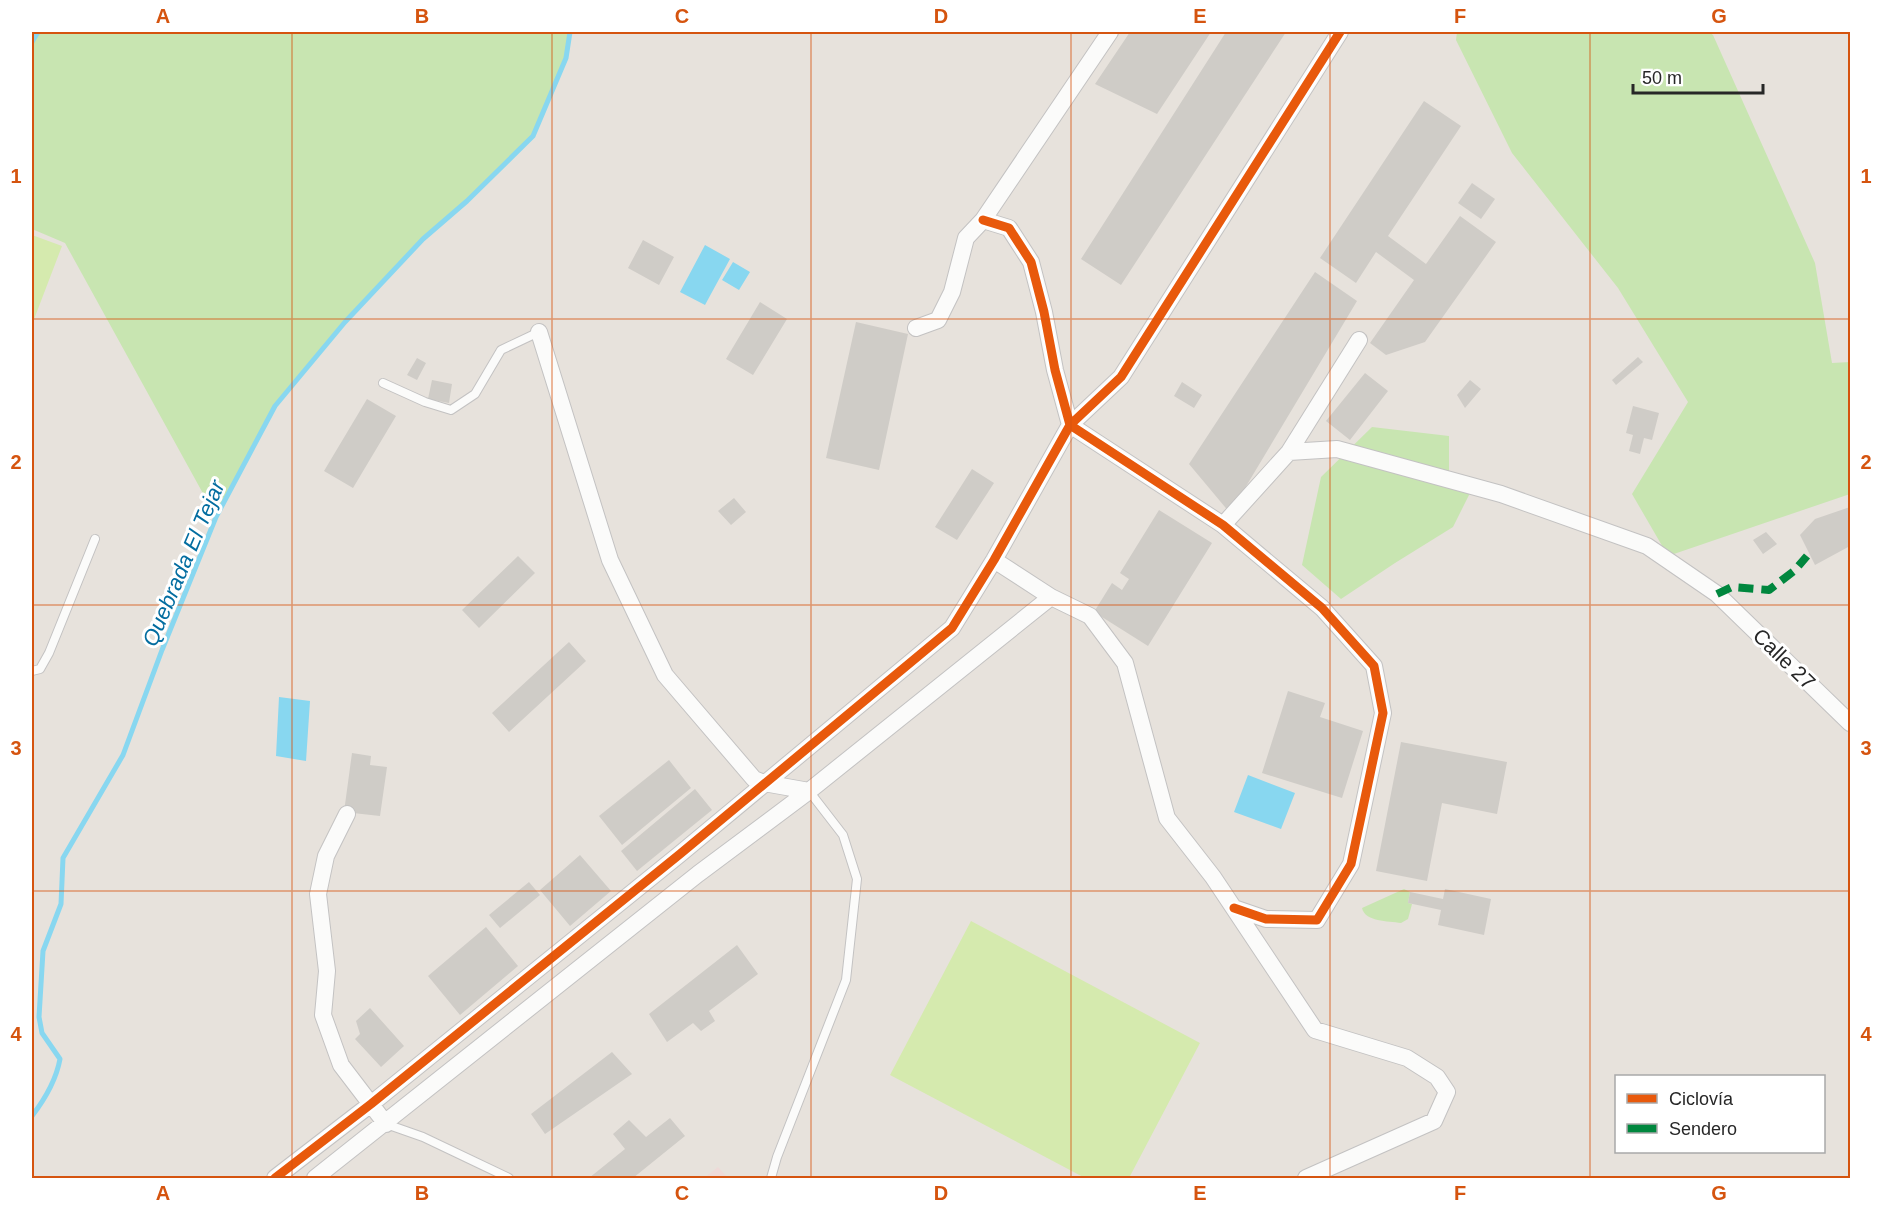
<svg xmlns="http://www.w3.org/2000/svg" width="1882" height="1210" font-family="Helvetica,sans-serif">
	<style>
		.medical { fill: #eedad8 }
		.green { fill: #c8e5b1 }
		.pitch { fill: #d5eaae }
		.water { fill: #88d7f0 }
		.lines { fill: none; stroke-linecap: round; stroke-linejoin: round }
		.stream { stroke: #88d7f0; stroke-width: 5 }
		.building { fill: #cfccc7 }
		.service-casing { stroke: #c3c2c2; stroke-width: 10 }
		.minor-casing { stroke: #c3c2c2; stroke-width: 18 }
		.service { stroke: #fbfbfa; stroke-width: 8 }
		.minor { stroke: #fbfbfa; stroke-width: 16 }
		.quiet { stroke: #00873e; stroke-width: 8; stroke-dasharray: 15 8; stroke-linecap: butt }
		.cycleway-casing { stroke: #fff; stroke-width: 13 }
		.cycleway { stroke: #e8590c; stroke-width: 9 }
		.grid { fill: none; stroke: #d5540f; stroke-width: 1.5; stroke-opacity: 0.55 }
		.labels { text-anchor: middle; stroke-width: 6; stroke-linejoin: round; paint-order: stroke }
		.street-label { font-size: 21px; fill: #272727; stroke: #fff }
		.water-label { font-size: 22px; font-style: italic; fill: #036da0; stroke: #fff }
		.neatline { fill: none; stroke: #d5540f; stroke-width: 2 }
		.grid-label { font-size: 20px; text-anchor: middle; font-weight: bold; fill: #d5540f }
	</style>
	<rect width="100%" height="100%" fill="#e7e2dc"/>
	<path class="medical" d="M718,1167L728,1178H704Z"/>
	<path class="green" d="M32,32H570L566,58L533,136L467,201L422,239L345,322L275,406L216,517L65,243L32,229Z
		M1457,32H1709L1713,35L1815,263L1832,363L1850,362V494L1668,556L1632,494L1688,402L1618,288L1512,153L1456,40Z
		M1372,427L1449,436V482L1471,491L1453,527L1395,563L1341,599L1302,565L1321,477Z
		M1404,889L1410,892L1408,903L1412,904L1408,919L1401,923C1388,921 1365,922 1362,908Z"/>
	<path class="pitch" d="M32,235L62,246L33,322L32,321Z
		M971,921L1200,1043L1129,1178H1085L890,1075Z"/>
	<path class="water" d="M705,245L730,259L705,305L680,292Z
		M733,262L750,272L739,290L722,280Z
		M279,697L310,701L306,761L276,756Z
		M1248,775L1295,793L1281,829L1234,812Z"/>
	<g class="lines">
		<path class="stream" d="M32,42L38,32
			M32,1116C45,1099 56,1081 60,1059L42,1033L39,1017L43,951L61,904L63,858L123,755L162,650L216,517L275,406L345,322L423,239L467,201L533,136L566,58L570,32"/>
	</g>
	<path class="building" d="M1130,32H1211L1157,114L1095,84Z
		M1226,32H1286L1121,285L1081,259Z
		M1424,101L1461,126L1388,236L1426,264L1460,216L1496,242L1425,342L1386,355L1370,343L1414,280L1376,252L1356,283L1320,258Z
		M1472,183L1495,199L1481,219L1458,203Z
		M643,240L674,257L659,285L628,268Z
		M1315,272L1357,301L1230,513L1189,464Z
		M760,302L787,319L753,375L726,359Z
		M856,322L908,334L879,470L826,458Z
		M1638,357L1643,362L1616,385L1612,380Z
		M417,358L426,363L417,380L407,375Z
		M1365,373L1388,391L1350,440L1326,421Z
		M432,380L452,384L449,403L428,399Z
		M1470,380L1481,389L1465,408L1457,395Z
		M1182,382L1202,395L1194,408L1174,396Z
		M367,399L396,416L353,488L324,471Z
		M1633,406L1659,413L1652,440L1644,438L1640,454L1629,451L1633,435L1626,433Z
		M972,469L994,483L957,540L935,527Z
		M734,498L746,512L731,525L718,511Z
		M1850,507V546L1815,565L1800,535L1815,519Z
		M1159,510L1212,543L1148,646L1094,612L1112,583L1122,590L1129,579L1120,573Z
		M1766,532L1777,544L1763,554L1753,540Z
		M518,556L535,573L479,628L462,610Z
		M569,642L586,661L509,732L492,713Z
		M1288,691L1325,703L1320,717L1363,731L1342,798L1262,773Z
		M1401,742L1507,762L1497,814L1442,803L1427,881L1376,871Z
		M352,753L371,756L370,765L387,767L380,816L344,812Z
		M669,760L691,788L622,845L599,816Z
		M695,789L712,810L637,871L621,851Z
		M580,855L611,891L570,926L540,890Z
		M529,882L540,895L500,928L489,915Z
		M1445,889L1491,899L1484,935L1438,925L1441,910L1408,903L1410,892L1443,899Z
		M486,927L518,966L460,1015L428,976Z
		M737,945L758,974L709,1011L715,1021L701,1031L693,1023L667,1042L649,1014Z
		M370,1008L404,1046L381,1067L355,1039L360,1034L356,1021Z
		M612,1052L632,1074L545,1134L531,1114Z
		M670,1118L685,1136L633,1178H589L625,1149L613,1134L629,1120L646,1137Z"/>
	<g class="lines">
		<defs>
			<path id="service" d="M383,383L425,402L451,410L475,394L501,350L539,332
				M32,671L40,669L49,653L95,539
				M386,1124L423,1137L509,1178
				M771,1178L777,1157L846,980L857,879L843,835L809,791"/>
			<path id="minor" d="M983,220L1009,228L1031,262L1044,312L1055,370L1070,425L1223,525L1322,608L1374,666L1383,713L1351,864L1317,920L1266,919L1234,908
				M916,328L938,320L952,292L966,238L983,220L1110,32
				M539,332L610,560L665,675L754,779L764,783L809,791
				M1289,452L1337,449L1501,494L1647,546L1717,594L1850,723
				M1223,525L1289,452L1359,340
				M994,560L1051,597L1090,616L1125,663L1167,818L1213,877L1315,1030L1407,1058L1437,1077L1447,1092L1434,1121L1306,1178
				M347,814L326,856L318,894L327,971L323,1015L341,1065L386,1124
				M275,1178L371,1104L680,854L952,628L994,560L1070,425L1121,377L1340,32
				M315,1178L698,874L809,791L1051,597"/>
		</defs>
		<use href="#service" class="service-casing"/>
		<use href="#minor" class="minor-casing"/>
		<use href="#service" class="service"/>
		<use href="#minor" class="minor"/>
		<path class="quiet" d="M1717,594L1732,587L1769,590L1794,571L1807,556"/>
		<defs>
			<path id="cycleway" d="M983,220L1009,228L1031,262L1044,312L1055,370L1070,425L1223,525L1322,608L1374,666L1383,713L1351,864L1317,920L1266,919L1234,908
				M275,1178L371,1104L680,854L952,628L994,560L1070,425L1121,377L1340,32"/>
		</defs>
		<use href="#cycleway" class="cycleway-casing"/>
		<use href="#cycleway" class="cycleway"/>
	</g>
	<path class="grid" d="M292,32V1178M552,32V1178M811,32V1178M1071,32V1178M1330,32V1178M1590,32V1178M32,319H1850M32,605H1850M32,891H1850"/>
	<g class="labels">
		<g class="street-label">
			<text transform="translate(1784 659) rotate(44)" y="7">Calle 27</text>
		</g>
		<g class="water-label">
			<text transform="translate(183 563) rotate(-67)" y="8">Quebrada El Tejar</text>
		</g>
	</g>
	<rect width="1882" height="1210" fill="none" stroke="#ffffff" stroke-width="66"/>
	<rect x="1615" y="1075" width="210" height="78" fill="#ffffff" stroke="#a9a9a9" stroke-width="1.5"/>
	<rect x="1627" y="1094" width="30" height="9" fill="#e8590c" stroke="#a9a9a9" stroke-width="1.5"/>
	<text x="1669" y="1105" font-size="18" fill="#272727">Ciclovía</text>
	<rect x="1627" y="1124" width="30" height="9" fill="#00873e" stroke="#a9a9a9" stroke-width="1.5"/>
	<text x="1669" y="1135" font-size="18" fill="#272727">Sendero</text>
	<path d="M1633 84v9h130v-9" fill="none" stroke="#272727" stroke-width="3"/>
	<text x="1642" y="84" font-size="18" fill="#272727" stroke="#ffffff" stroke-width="4.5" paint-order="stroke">50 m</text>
	<rect x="33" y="33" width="1816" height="1144" class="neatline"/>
	<g class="grid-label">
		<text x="163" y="23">A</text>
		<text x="422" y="23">B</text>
		<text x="682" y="23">C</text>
		<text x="941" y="23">D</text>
		<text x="1200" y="23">E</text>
		<text x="1460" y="23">F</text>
		<text x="1719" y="23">G</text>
		<text x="16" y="183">1</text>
		<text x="1866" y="183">1</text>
		<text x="16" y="469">2</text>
		<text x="1866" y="469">2</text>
		<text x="16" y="755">3</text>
		<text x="1866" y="755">3</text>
		<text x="16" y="1041">4</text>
		<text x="1866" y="1041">4</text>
		<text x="163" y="1200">A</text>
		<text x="422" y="1200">B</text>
		<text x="682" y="1200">C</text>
		<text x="941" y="1200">D</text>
		<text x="1200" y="1200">E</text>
		<text x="1460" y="1200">F</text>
		<text x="1719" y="1200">G</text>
	</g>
</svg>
